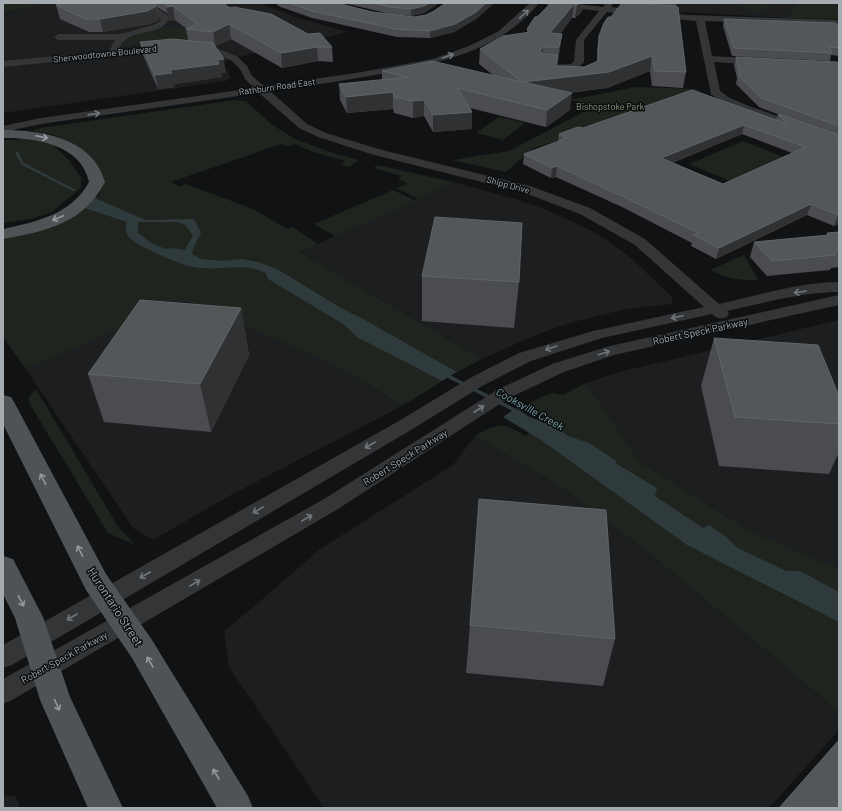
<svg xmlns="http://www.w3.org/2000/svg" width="842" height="811" font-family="Barlow,sans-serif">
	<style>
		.built { fill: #1d1e1f }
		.green { fill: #1f251e }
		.water { fill: #2e3a3c; fill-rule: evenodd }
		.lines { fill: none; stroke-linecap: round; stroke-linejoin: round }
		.stream { fill: #2e3a3c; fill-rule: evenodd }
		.minor { fill: #333537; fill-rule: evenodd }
		.major { fill: #4f5356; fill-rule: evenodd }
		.wall { fill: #4a4c4f; fill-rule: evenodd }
		.shaded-wall { fill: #2f3133 }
		.building { fill: #53575a; stroke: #606468; fill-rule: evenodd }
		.oneway { stroke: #71767b }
		.oneway2 { stroke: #939aa0 }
		.labels { text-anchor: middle; stroke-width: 3; stroke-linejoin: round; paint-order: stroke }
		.far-street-label { font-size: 9px; fill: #a4acb2; stroke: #0c0d0e }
		.far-park-label { font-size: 9px; fill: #839c7c; stroke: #0c0d0e }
		.street-label { font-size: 10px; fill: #a4acb2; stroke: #0c0d0e }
		.water-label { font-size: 11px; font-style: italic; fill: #7ca4ac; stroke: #0c0d0e }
		.near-street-label { font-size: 12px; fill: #a4acb2; stroke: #0c0d0e }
	</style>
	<rect width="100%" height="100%" fill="#111213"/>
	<path class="built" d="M44,3H260L295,17L349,32L249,54L222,62L231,77L226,81L3,113V13L45,4Z
		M672,3H794L793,10L787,18L667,11Z
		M453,182L515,199L542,208L584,227L609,241L632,259L672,297V304L626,309L569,323L538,334L482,359L300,252Z
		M185,299L322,359L368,384L402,406L229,496L153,540L133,528L26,369Z
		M839,320V569L748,530L639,461L586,383L619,372Z
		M475,436L558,485L653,556L839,712V730L769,808H324L229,667L224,631L258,603L320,549L453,465Z
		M3,795L16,796L20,808H3Z"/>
	<path class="green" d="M6,3H44L46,4L3,13V4Z
		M735,3C745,3 768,0 773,8C764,13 741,12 735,3Z
		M794,3H839V19L787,18L793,10Z
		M214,23L184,42L121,46C124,42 127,39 131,37C140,33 173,24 182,28Z
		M636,87L697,89L706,97L534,148L506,172L452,160L509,151L595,106L570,100Z
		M235,100L246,101L271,124L295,139L333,153L359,160L349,167L341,165L345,161L313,152L295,144L288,147L281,144L171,182L180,187L186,184L253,209L287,229L292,227L318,244L300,252L482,359L457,372L402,406L368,384L322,359L185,300L26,369L3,337V236L64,219L99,195L103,182L101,171L77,146L52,134L32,131L40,128Z
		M499,117L525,123L503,140L476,133Z
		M22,138L52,144L69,160L81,177V188L52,212L31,219L3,223V140H17Z
		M743,141L784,157L730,181L689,164Z
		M377,165L453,182L419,199L396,188L408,184L398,179L402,176L374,168Z
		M393,190L416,201L335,236L314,224Z
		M744,255L758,280C741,281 726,278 710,270Z
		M586,383L639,461L748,530L839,569V712L653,556L558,485L475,436C498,423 503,422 525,436L546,420L537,413L513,410L551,393L563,395Z
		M36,389L117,525L134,544L108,533L29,403V397Z"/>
	<path class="water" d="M95,198L145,220L194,219L201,233L193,248L192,254L201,259L222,261L242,259L258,262L277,269L341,308L363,319L457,372L442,381L357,337L343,324L268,279L266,273C243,261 219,272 194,267C181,265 135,246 128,236C124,231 126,226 127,222L85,208ZM177,222L185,225L193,235L185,250L171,248L166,249L153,244L138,233V222Z
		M513,410L557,428L568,436L589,443L615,460L617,464L657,488L655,496L703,528L709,525L725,536L738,548L786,571H800L839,592V622L687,545L541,440L503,417Z"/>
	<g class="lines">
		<path class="stream" d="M16,152H18L24,163L76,190L73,191L22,165L15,153Z
			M444,372L526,414L527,415L524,417L522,416L442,375L441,374L442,373Z"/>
		<path class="minor" d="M530,3H539C501,50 443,62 387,73C348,80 309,86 270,91L307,124L326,133L382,150L530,186L590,208L645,239L719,304C756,296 801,282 839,282V292C803,292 762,303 727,311L729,314L727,317C721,319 717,319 712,314L602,338L531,361L482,386L411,430L12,665L3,668V645L397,422L470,378L519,353L593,331L704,307L635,245L580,214L522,192L374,155L318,137L299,128L259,93L41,124L3,132V126L41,118L254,88L245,79L240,69L232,61L217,54L193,50L191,48L193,46L196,45L222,50L238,57L247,66L252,76L264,86L356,73L433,59L469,46L499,31Z
			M543,3H570L603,7L606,3H614L611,7L687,15L839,20V26L705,21L712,56L760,59L765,62L760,65L714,62L720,91L730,98L749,106L839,138V145L741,110L722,102L711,94L696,21L607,12L584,40V62C576,72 559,72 547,69L545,67L547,65L571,64L574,61L576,40L599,11L547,5Z
			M147,5H153L168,16L169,18C161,39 126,26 119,50L167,45L170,46L172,48L170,50L3,67V61L109,51L115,40H58L54,37L58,34H121L153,25L159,22L161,19L147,9Z
			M839,295V305L614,355L564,372L509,398L338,509L12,700L3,704V679L324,499L497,390L552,364L610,346Z"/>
		<path class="major" d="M3,130C41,130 93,138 105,182C83,224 46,231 3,239V229C36,222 72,214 89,182C81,144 35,138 3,138Z
			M3,395L11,397L14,402L106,574L152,640L248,796L253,808H217L132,658L86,590L3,424Z
			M3,556L13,559L43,617L70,697L123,808H88L40,700L15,618L3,594Z"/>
	</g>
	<path class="wall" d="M66,3H223L230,8L332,47L333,62L318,61L282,68L231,39L215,46L226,73H221L222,77L174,84L175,87L158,89L143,55L140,42L188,40L186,29H187L175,20L169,21L168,14L157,7L159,19L158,21L150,24L103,32H89L60,19L56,5Z
		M274,3H337L372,12L414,17L426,15L434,11L446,3H494L476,19L454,32L430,38L397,37L312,18L278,6V5Z
		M337,3H439L424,13L411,16L390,14L348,4Z
		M551,3H588L587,4L583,3L582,11L575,18H572L560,34H562L560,48L557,66L584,67L597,62V50L599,36L611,17L622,3H677L676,6L686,72L683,88L652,86L650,71L607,88L569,93L570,110L546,127L470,108L472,112V129L433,132L424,116L413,118L394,113L393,109L347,113L340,100L339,84L382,80V71L493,75L479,64L480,49L527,32V29Z
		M697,3H709V4Z
		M724,19L839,25V56L831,55L830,61L732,56L723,26Z
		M736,57L839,67V137L837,144L839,224L834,226L807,215L716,259L691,246L692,243L622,207L556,177L551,178L523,164L524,154L558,142L559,134L583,128L776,120L778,114L780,115L759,107L736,84L737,78L734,65ZM742,134L792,153L723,184L672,163Z
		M839,232V267L831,268L830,270L767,276L750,257L754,242L826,236L827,233Z
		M422,276L519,282L514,328L422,321Z
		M241,308L249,355L211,432L104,422L88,374Z
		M714,338L839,396V452L829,474L719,466L701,386Z
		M470,625L615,639L603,686L466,673Z"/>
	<path class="shaded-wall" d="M429,3H439L424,13L411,16V9Z
		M486,3H494L476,19L454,32L430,38V31Z
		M578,3H583L582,11L575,18L577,5Z
		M574,4L572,18L549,48L550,33Z
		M156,6L159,19L158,21L150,24L103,32L100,19Z
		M173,6L175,20L169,21L166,7Z
		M229,24L231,39L215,46L213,32Z
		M562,34L558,62L559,47Z
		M317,47L318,61L282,68L281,53Z
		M543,47L542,63L540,51Z
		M558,55L555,79L652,56L650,71L607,88L522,98L523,82L556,66Z
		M224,59L226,73H221L222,77L174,84L175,87L158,89L155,75L170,70Z
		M393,92V109L347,113L346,97Z
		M572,93L570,110L546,127L547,110Z
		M424,100V116L413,118V101Z
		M472,112V129L433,132V115Z
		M744,125L742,134L659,168L661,158Z
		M557,166L556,177L551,178L552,168Z
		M811,204L807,215L716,259L719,248Z
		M838,215H839V224L834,226Z
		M241,308L249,355L211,432L200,384Z"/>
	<path class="building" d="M66,3H153L156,6L155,7L147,11L100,19H85L56,5Z
		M167,3H223L230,8L234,7L271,14L308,34L320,33L332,47H317L281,53L229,24L213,32L186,29L197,24L173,6L166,7L168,4Z
		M290,3H337L372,12L414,17L426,15L434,11L446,3H486L476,12L455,24L430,31L396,29L312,11Z
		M373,3H429L424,6L411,9L390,7Z
		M551,3H578L577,5L574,4L550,33L562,34L559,47H543L540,51L543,54L558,55L556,66L584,67L598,61L599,36L604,23L608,17H611L622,3H641L678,7L686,72L655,71L652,56L609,72L523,82L572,93L547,110L457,88L472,112L433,115L424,100L413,101L394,97L393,92L346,97L339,84L408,77L382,71L432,61L522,82L480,49L503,36L530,32L527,29L535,17H537Z
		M724,19L834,23L839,25V48L829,47L832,53L734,48Z
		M173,39L213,43L224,59L217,60L219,64L170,70L172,73L155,75L140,42Z
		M736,57L837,62L839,67V126L761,98L738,75H740Z
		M692,90L788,124L778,114L839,135V137L837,144H839V215H838L811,204L719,248L694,235L698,233L624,197L557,166L552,168L524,154L567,138L559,134L578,127L583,128ZM744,125L806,147L723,184L661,158Z
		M435,217L522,223L519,282L422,276Z
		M839,232V252L833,253L836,255L772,261L754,242L829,235L827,233Z
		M140,300L241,308L200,384L88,374Z
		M714,338L818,345L839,396V424L735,417Z
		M479,499L606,510L615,639L470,625Z
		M839,740V808H779Z"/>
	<defs><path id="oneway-shaft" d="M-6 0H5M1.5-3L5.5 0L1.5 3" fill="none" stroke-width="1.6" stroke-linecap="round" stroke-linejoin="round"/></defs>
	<g class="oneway">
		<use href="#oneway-shaft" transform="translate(524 14) rotate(-43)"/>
		<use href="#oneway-shaft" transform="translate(448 56) rotate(-19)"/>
		<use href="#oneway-shaft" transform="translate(94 114) rotate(-8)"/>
		<use href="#oneway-shaft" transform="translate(800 292) rotate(172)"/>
		<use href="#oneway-shaft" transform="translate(677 317) rotate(168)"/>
		<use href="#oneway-shaft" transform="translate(551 348) rotate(161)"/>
		<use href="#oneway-shaft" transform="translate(604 353) rotate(-18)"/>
		<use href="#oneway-shaft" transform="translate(479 409) rotate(-33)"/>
		<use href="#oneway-shaft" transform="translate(370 445) rotate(150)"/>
		<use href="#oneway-shaft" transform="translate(258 510) rotate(150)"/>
		<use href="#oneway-shaft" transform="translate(307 518) rotate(-30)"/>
		<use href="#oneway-shaft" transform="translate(145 575) rotate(150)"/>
		<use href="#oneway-shaft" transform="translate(195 583) rotate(-30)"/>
		<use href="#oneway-shaft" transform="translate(72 617) rotate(150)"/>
	</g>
	<g class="oneway2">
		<use href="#oneway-shaft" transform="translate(42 137) rotate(12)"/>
		<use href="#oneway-shaft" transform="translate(58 218) rotate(157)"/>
		<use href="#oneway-shaft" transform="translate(43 479) rotate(-117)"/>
		<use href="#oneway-shaft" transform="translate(80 551) rotate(-117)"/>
		<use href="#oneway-shaft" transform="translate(21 601) rotate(63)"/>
		<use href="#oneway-shaft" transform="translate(150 662) rotate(-121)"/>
		<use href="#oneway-shaft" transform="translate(57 705) rotate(66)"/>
		<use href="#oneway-shaft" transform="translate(216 774) rotate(-121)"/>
	</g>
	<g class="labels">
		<g class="far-street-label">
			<text transform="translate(105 54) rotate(-6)" y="3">Sherwoodtowne Boulevard</text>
			<text transform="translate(277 87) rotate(-8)" y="3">Rathburn Road East</text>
			<text transform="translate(508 185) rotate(15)" y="3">Shipp Drive</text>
		</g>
		<g class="far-park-label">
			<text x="610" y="110">Bishopstoke Park</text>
		</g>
		<g class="street-label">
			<text transform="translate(700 331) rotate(-12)" y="4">Robert Speck Parkway</text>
			<text transform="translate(405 457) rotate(-32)" y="4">Robert Speck Parkway</text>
			<text transform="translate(64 657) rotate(-29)" y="4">Robert Speck Parkway</text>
		</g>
		<g class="water-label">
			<text transform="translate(530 409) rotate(29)" y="4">Cooksville Creek</text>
		</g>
		<g class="near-street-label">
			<text transform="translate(115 607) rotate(57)" y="4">Hurontario Street</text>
		</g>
	</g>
	<rect width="842" height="811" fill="none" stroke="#a4acb2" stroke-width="8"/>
</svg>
